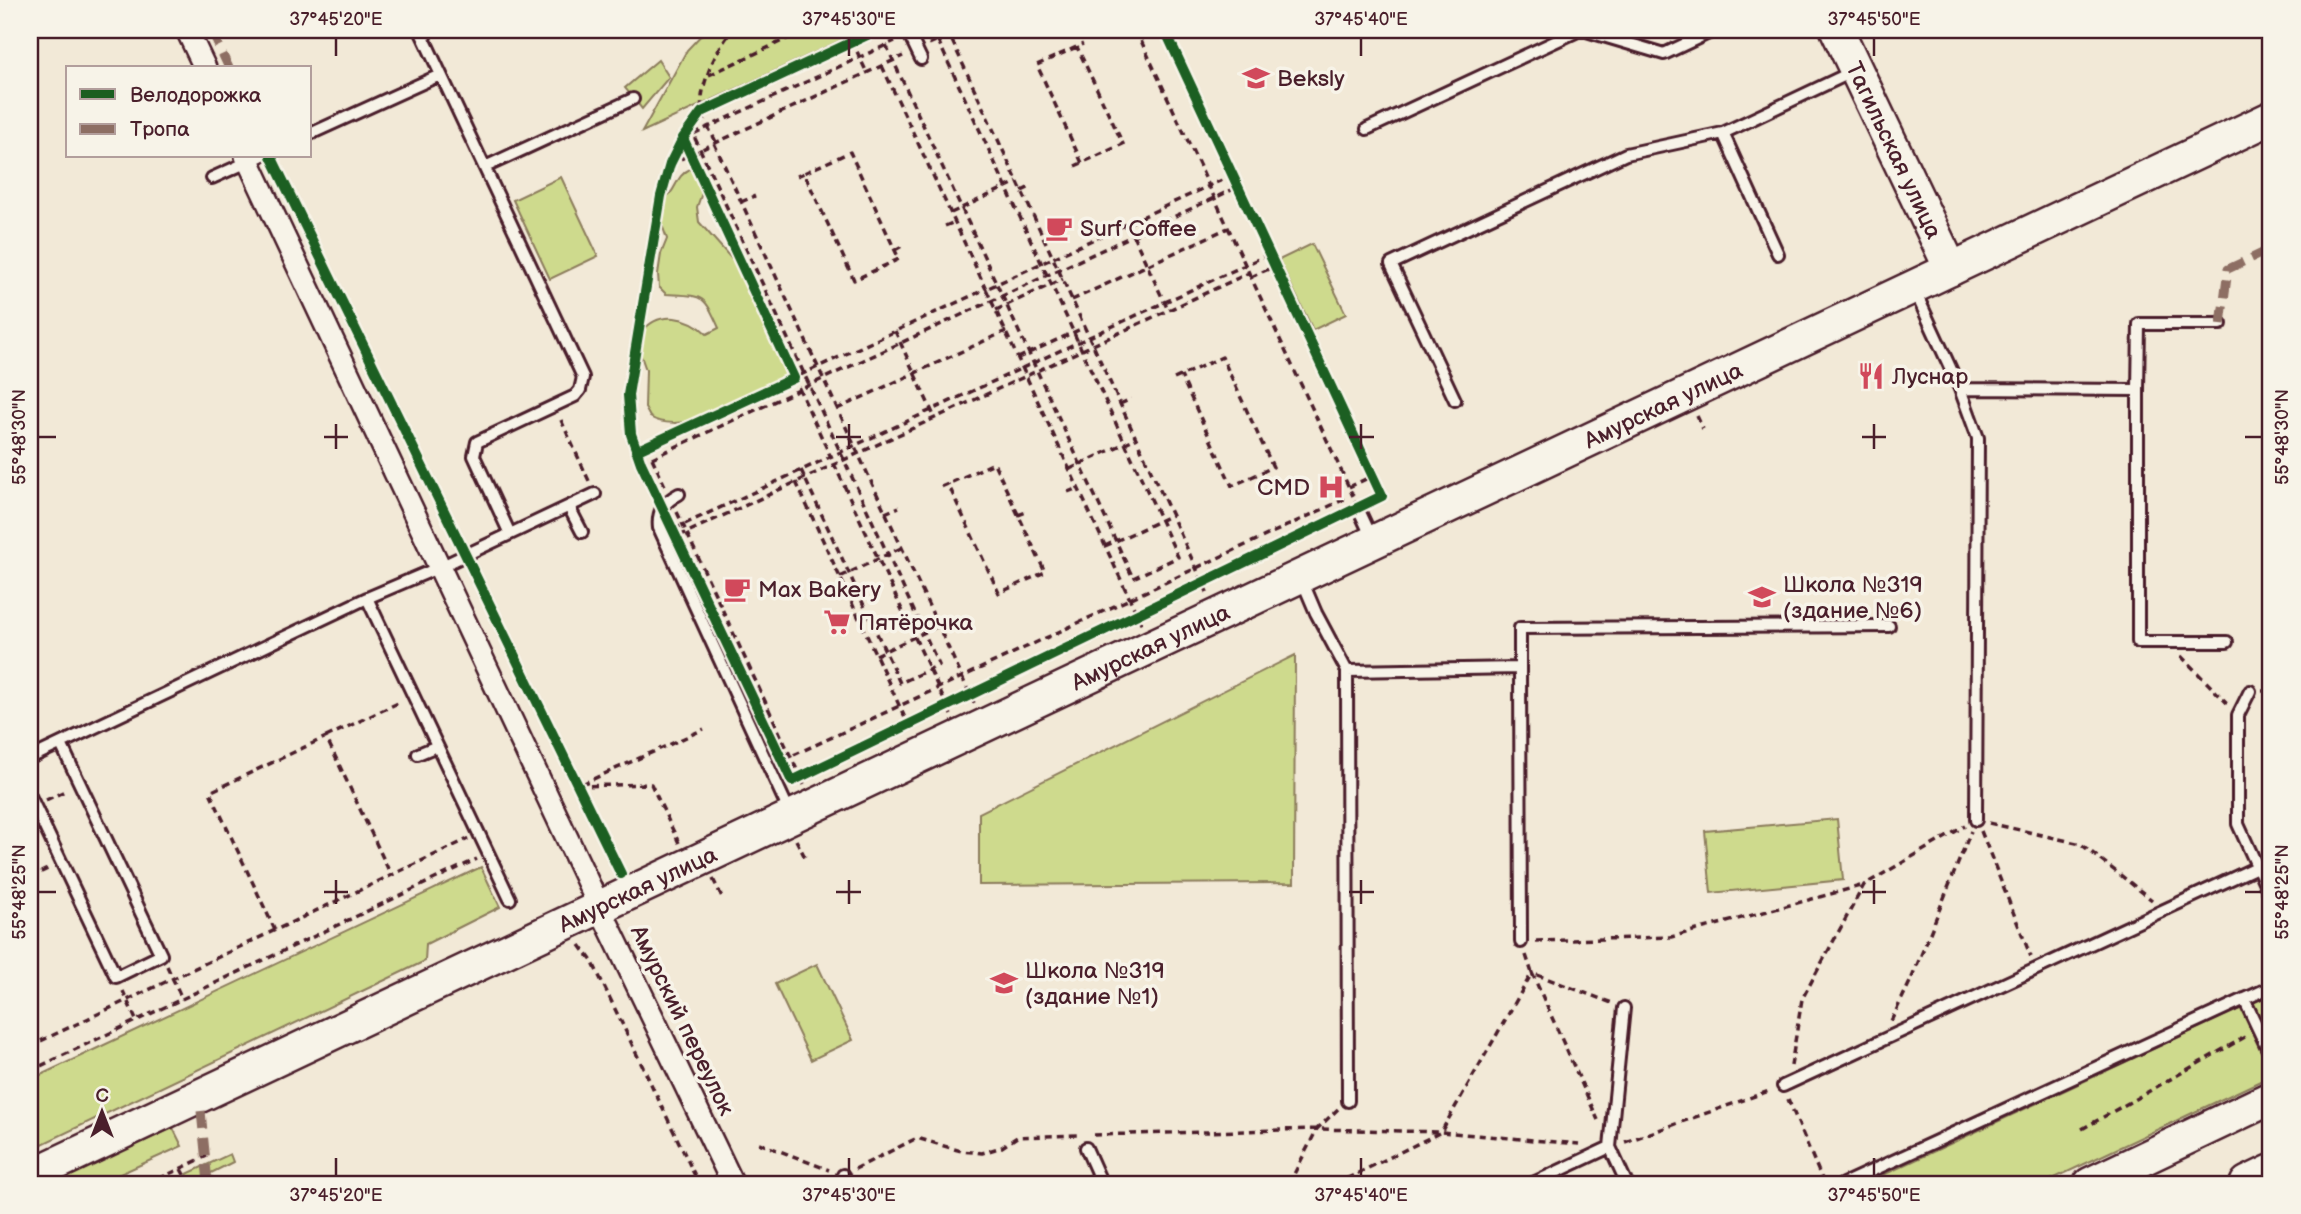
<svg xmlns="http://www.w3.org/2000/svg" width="2301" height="1214" font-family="'Balsamiq Sans',sans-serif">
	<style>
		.green { fill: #ceda8d; stroke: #8c7c5c; stroke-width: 2 }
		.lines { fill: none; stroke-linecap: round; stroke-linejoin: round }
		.lane-casing { stroke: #4a1f2b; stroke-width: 16 }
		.street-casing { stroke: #4a1f2b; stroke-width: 26 }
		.secondary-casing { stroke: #4a1f2b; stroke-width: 37 }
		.primary-casing { stroke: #4a1f2b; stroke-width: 40 }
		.path { stroke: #4a1f2b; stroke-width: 3.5; stroke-dasharray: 7 5; stroke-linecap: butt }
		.lane { stroke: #f7f3e8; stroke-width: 10 }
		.street { stroke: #f7f3e8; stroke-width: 21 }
		.secondary { stroke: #f7f3e8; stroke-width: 32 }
		.primary { stroke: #f7f3e8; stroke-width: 35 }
		.quiet { stroke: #8d6e63; stroke-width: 9; stroke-dasharray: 18 9; stroke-linecap: butt }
		.cycleway-casing { stroke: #f7f3e8; stroke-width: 15 }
		.cycleway { stroke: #1b5e20; stroke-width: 10 }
		.ticks { fill: none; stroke: #4a1f2b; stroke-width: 2.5 }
		.labels { text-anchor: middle; stroke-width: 7; stroke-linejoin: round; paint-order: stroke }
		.poi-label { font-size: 23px; fill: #4a1f2b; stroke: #f7f3e8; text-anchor: start }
		.street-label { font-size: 23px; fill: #4a1f2b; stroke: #f7f3e8 }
		.neatline { fill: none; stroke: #4a1f2b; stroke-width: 2.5 }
		.ticks-label { font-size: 18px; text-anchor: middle; fill: #4a1f2b }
	</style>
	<rect width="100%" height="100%" fill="#f2e9d7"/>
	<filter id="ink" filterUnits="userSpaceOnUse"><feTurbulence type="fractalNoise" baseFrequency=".0143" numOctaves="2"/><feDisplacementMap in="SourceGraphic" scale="14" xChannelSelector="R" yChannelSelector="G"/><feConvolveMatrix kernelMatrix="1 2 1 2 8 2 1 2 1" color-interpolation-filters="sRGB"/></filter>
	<g filter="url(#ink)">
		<path class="green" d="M706,30H863L642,132L687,50Z
			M658,60L669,77L642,109L625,88Z
			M692,168L703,190L697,207L699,222L737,265L787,376L785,380L698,419C684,424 662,425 650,417L645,408L646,370L640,353L642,332C659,309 690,317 707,334L719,328C703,293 704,296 666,294L659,287L658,274L661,254L667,239L660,219L666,197C677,191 674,176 692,168Z
			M561,177L598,256L550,279L513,200Z
			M1312,244L1346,314L1313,330L1279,260Z
			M1295,655L1294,883L979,885V813Z
			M1837,819L1843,880L1711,893L1705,831Z
			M481,867L500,907L426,944L425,961L30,1150V1080Z
			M817,964L853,1040L811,1060L775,984Z
			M2271,994V1076L2042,1184H1864Z
			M173,1128L182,1146L98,1184H50Z
			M230,1154L233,1162L197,1180L199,1184H192L187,1174Z"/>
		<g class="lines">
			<defs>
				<path id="lane" d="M420,30L583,377L580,390L575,396L477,442L474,456L510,534
					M919,30L909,34L921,59
					M1583,30L1664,54L1715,30
					M1367,129L1580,30
					M1723,133L1778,254
					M310,134L440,75
					M485,167L633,99
					M212,178L261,156
					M1914,289L1960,389L1978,438L1976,820
					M1960,389L2138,390V642H2227
					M2138,390L2139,324H2221
					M1455,400L1391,264L1626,154L1723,133L1854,71
					M679,494C664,502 657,511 659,528L790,813
					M569,507L582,532
					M1358,508L1373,540
					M1302,580L1316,613L1347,671L1348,1101
					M367,598L510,899
					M1520,668V628L1889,626
					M1347,671L1520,668L1521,942
					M2250,691L2238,715V824L2271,897
					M418,754L437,746
					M30,758L367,598L440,567L595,494
					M30,796L116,977L161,955L61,744
					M2244,999L2271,1056
					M1624,1008L1610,1147L1627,1184
					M1783,1086L2257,867
					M1086,1148L1102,1184
					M843,1175L847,1184
					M208,1183L209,1184
					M1531,1184L1610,1147
					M1843,1184L2271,987"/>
				<path id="street" d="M187,30L205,68
					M246,156L599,906L733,1184"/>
				<g id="secondary">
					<path id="s1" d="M1837,30L1951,269"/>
					<path id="s2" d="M30,1176L2271,118"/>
					<path d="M2090,1184L2271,1098"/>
				</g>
				<path id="primary" d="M2248,1184L2271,1173"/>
			</defs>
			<use href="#lane" class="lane-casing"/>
			<use href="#street" class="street-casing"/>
			<use href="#secondary" class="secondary-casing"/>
			<use href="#primary" class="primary-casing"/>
			<path class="path" d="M847,30L867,73
				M947,30L1053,258L1209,186L1249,273L1093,345L1026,376L986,289L1053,258L1089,337L1093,345C1131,428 1170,511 1208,594
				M1136,30L1209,186L1233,175
				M929,44L960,30
				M886,45L1133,578L1178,557L934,32
				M882,66L986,289L794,378L951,715
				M709,75L806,30
				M716,142C712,133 704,122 702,112C698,87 717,47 733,30
				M714,143L974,703
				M1082,163L1037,65L1083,44
				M670,164L903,56
				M1075,166L1123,144L1077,47
				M797,176L804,173L854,280L899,259L850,152L804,173
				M1022,191L1032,186
				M741,202L755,196
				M951,213L1017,182
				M1128,224L1168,310
				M945,226L955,222
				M895,250L902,246
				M1249,273L1353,496
				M1251,277L1275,266
				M1072,300L1228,228
				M996,310L1063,279
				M895,331L935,418
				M1018,358L1085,327
				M1174,379L1222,357L1273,467L1232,486L1181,376
				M1120,404L1131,399
				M837,409L1006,331
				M1697,416L1703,429
				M561,420L590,483
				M652,458L665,486
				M641,463L1238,187
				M1070,469L1136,438
				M801,470L900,683L939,665L693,134L895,41
				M796,482L911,731
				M941,487L948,484L994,463L1045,572L999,593L948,484
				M1349,487L1372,476
				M1068,492L1078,488
				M677,512L804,785
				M885,513L899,507
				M1018,515L1026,512
				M674,529L1269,254
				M679,536L1026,376L1142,625
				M1105,546L1172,515
				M840,577L901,548
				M876,655L938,626
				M2181,656L2227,703
				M2262,691H2271
				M326,737L400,702
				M783,760L1347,498
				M582,784L704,729
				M578,786L651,784L679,843
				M46,800L67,790
				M1989,823L2081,844L2152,900
				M1981,831L2031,957
				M796,840L806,859
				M30,877L50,868
				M713,879L723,899
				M275,930L210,792L326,737L391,875
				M1536,941L1671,937L1864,885
				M580,945L592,961L699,1184
				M1526,955L1532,973L1612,1003
				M167,966L182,999
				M123,991L136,1020
				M1891,1021L1911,980L1971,831
				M30,1046L468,839
				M1791,1066L1802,999L1864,885L1965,826
				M30,1071L477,859
				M1788,1099L1824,1184
				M2082,1129L2245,1037
				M1094,1135L1317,1129L1441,1132L1579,1144
				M1625,1142L1769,1091
				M759,1143L829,1170
				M181,1169L189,1184
				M855,1169L917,1138L961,1151L982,1153L1002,1147L1017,1137L1079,1135
				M148,1184L207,1156
				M1289,1184L1317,1129L1338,1109
				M1336,1184L1441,1132L1532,973L1598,1120"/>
			<use href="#lane" class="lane"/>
			<use href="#street" class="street"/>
			<use href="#secondary" class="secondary"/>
			<use href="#primary" class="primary"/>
			<path class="quiet" d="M211,30L229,68
				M2221,324L2228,269L2271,249
				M201,1111L208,1183"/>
			<defs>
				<path id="cycleway" d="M878,30L702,112L683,138L670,164L661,196L628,395L631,434L641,463L792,781L1382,496L1165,30
					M271,156L621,874
					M636,451L794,378L683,138"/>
			</defs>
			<use href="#cycleway" class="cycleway-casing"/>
			<use href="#cycleway" class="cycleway"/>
		</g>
	</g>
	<path class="ticks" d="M336,38V56M849,38V56M1361,38V56M1874,38V56M336,424V449M849,424V449M1361,424V449M1874,424V449M38,437H56M324,437H348M836,437H861M1349,437H1374M1862,437H1886M2245,437H2262M336,880V904M849,880V904M1361,880V904M1874,880V904M38,892H56M324,892H348M836,892H861M1349,892H1374M1862,892H1886M2245,892H2262M336,1158V1176M849,1158V1176M1361,1158V1176M1874,1158V1176"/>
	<defs>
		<symbol id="school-bare" viewBox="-9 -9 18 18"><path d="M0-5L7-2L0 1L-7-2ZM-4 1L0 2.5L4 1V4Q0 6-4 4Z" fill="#d1495b" stroke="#f7f3e8" stroke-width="2.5" paint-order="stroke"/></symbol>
		<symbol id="cafe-bare" viewBox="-9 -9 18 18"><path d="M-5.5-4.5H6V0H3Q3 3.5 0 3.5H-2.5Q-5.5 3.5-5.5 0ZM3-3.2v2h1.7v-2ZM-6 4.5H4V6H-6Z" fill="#d1495b" stroke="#f7f3e8" stroke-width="2.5" paint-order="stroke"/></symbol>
		<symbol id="restaurant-bare" viewBox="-9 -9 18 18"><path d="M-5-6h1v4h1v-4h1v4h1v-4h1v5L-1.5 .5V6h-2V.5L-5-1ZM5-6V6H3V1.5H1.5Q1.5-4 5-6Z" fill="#d1495b" stroke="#f7f3e8" stroke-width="2.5" paint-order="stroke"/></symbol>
		<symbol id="hospital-bare" viewBox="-9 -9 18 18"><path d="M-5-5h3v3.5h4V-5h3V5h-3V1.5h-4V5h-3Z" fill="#d1495b" stroke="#f7f3e8" stroke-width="2.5" paint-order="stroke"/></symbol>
		<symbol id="supermarket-bare" viewBox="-9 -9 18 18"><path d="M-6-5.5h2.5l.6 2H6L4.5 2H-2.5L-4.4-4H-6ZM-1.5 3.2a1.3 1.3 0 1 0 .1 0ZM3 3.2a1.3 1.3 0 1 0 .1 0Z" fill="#d1495b" stroke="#f7f3e8" stroke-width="2.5" paint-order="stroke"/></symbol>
	</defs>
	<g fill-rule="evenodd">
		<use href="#school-bare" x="1237" y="59" width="38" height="38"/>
		<use href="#cafe-bare" x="1040" y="209" width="38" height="38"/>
		<use href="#restaurant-bare" x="1852" y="357" width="38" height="38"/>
		<use href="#hospital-bare" x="1312" y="468" width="38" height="38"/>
		<use href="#cafe-bare" x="718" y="570" width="38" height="38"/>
		<use href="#school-bare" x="1743" y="578" width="38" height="38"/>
		<use href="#supermarket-bare" x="818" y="603" width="38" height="38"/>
		<use href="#school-bare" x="985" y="964" width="38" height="38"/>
	</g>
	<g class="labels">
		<g class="poi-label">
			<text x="1277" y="86">Beksly</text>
			<text x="1080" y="236">Surf Coffee</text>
			<text x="1892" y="384">Луснар</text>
			<text x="1310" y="495" text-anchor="end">CMD</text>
			<text x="1783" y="592">Школа №319<tspan x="1783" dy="26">(здание №6)</tspan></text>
			<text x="758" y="597">Max Bakery</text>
			<text x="858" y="630">Пятёрочка</text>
			<text x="1025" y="978">Школа №319<tspan x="1025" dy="26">(здание №1)</tspan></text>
		</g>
		<g class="street-label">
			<text dy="8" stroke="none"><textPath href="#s1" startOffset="133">Тагильская улица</textPath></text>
			<text dy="8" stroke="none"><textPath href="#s2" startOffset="1806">Амурская улица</textPath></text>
			<text dy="8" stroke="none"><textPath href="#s2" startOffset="1239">Амурская улица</textPath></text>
			<text dy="8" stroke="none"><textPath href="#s2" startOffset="672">Амурская улица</textPath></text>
			<text transform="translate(683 1020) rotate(64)" y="8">Амурский переулок</text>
		</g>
	</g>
	<rect width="2301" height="1214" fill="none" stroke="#f7f3e8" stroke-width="77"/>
	<rect x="66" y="66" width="245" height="91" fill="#f7f3e8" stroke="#b29e9c" stroke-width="2"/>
	<rect x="80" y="89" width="35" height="10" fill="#1b5e20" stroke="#b29e9c" stroke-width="2"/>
	<text x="130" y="102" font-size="21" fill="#4a1f2b">Велодорожка</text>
	<rect x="80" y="124" width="35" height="10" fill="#8d6e63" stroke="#b29e9c" stroke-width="2"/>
	<text x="130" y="136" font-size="21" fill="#4a1f2b">Тропа</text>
	<g transform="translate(102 1112)" stroke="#f7f3e8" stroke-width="5" paint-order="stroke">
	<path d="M0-5L12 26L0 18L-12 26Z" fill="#4a1f2b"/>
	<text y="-10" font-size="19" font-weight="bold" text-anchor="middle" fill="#4a1f2b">С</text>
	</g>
	<rect x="38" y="38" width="2224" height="1138" class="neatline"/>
	<g class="ticks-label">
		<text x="336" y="25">37°45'20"E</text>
		<text x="849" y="25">37°45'30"E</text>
		<text x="1361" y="25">37°45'40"E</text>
		<text x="1874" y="25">37°45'50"E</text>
		<text transform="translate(19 437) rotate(-90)" y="6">55°48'30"N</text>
		<text transform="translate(2282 437) rotate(-90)" y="6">55°48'30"N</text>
		<text transform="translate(19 892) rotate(-90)" y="6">55°48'25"N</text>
		<text transform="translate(2282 892) rotate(-90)" y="6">55°48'25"N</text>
		<text x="336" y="1201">37°45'20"E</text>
		<text x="849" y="1201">37°45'30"E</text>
		<text x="1361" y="1201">37°45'40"E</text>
		<text x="1874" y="1201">37°45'50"E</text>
	</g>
</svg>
